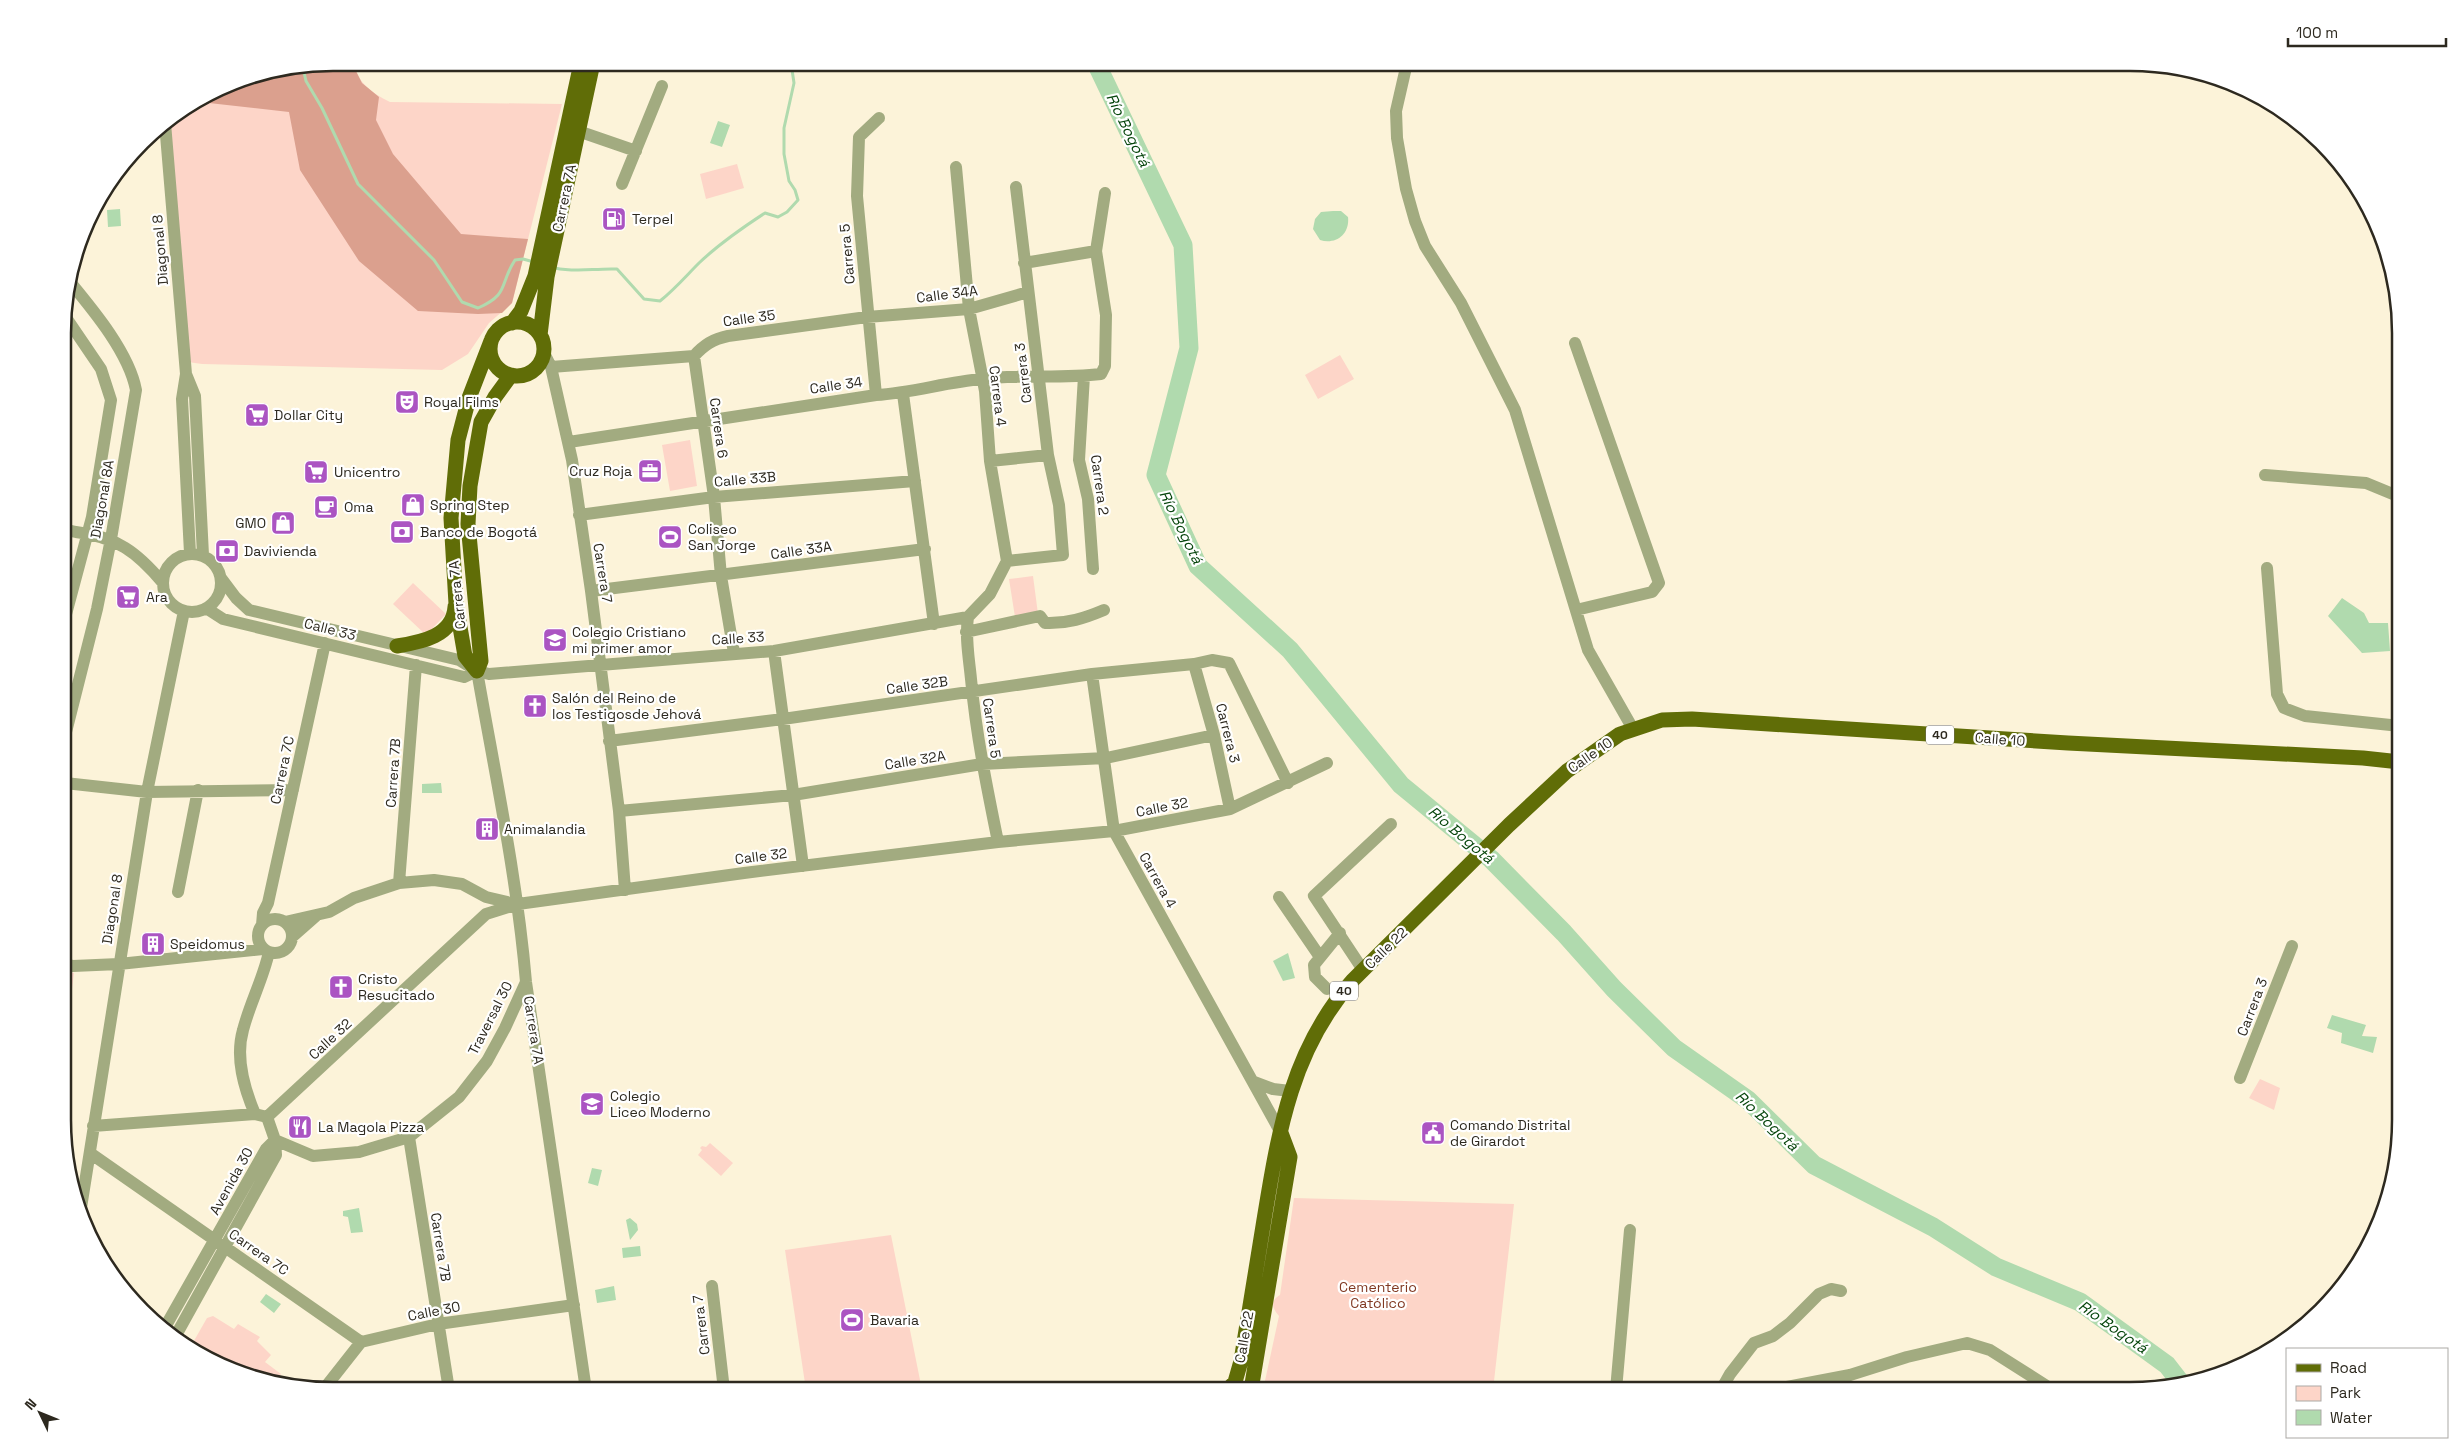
<svg xmlns="http://www.w3.org/2000/svg" width="2463" height="1453" font-family="'Space Grotesk',sans-serif">
	<style>
		.green { fill: #fdd5c8 }
		.forest { fill: #dba08e }
		.water { fill: #b0daae }
		.lines { fill: none; stroke-linecap: round; stroke-linejoin: round }
		.stream { stroke: #b0daae; stroke-width: 3 }
		.river { stroke: #b0daae; stroke-width: 19 }
		.minor { stroke: #a2ab80; stroke-width: 12 }
		.major { stroke: #606d07; stroke-width: 15 }
		.labels { text-anchor: middle; stroke-width: 4.5; stroke-linejoin: round; paint-order: stroke }
		.shield { fill: #fff; stroke: #6c6962; stroke-width: 1 }
		.shield-label { font-size: 12px; font-weight: bold; fill: #2d291f }
		.street-label { font-size: 14px; fill: #2d291f; stroke: #fff }
		.poi-label { font-size: 14px; fill: #2d291f; stroke: #fff; text-anchor: start }
		.park-label { font-size: 14px; fill: #813922; stroke: #fff }
		.water-label { font-size: 15px; font-style: italic; fill: #07460d; stroke: #fff }
		.rim { fill: none; stroke: #2d291f; stroke-width: 2.5 }
	</style>
	<rect width="100%" height="100%" fill="#fcf3d9"/>
	<path class="green" d="M333,63H352C358,82 371,93 390,102L562,104L512,303L489,323L468,354L442,370L202,364L181,361L165,123L230,83Z
		M737,164L744,188L706,199L700,174Z
		M1340,355L1354,379L1318,399L1305,375Z
		M690,440L697,486L670,491L662,445Z
		M1033,576L1038,614L1015,617L1009,579Z
		M413,583L446,614L426,635L393,604Z
		M65,971L74,973L65,1045Z
		M2260,1079L2280,1088L2274,1110L2249,1098Z
		M710,1143L733,1163L721,1176L698,1155L702,1150L700,1148L702,1146L706,1147Z
		M1294,1198L1514,1204L1493,1390H1263L1279,1316C1272,1308 1270,1301 1280,1295Z
		M891,1235L922,1390H806L785,1250Z
		M213,1316L234,1329L238,1324L260,1337L257,1341L271,1355L265,1362L281,1374L274,1383L263,1381L192,1350L191,1346L207,1318Z"/>
	<path class="forest" d="M333,63H352L362,83L379,97L376,120L393,154L461,234L528,239L512,303L502,313L478,314L418,311L359,261L300,170L289,112L200,102L230,83Z"/>
	<path class="water" d="M718,121L730,125L722,147L710,143Z
		M120,209L121,226L108,227L107,210Z
		M1333,211H1341L1348,217C1350,234 1336,245 1320,240L1313,229L1315,219L1321,212Z
		M2342,598L2364,613L2369,623H2388L2390,651L2362,653L2328,616Z
		M441,783L442,793H422V784Z
		M1288,953L1295,978L1283,981L1273,961Z
		M2332,1015L2366,1025L2362,1036L2377,1037L2373,1053L2341,1043L2342,1033L2327,1028Z
		M592,1168L602,1170L598,1186L588,1183Z
		M359,1208L363,1232L351,1233L348,1217L343,1216V1211Z
		M630,1218L637,1224L638,1230L630,1240L626,1220Z
		M640,1246L641,1256L623,1258L622,1248Z
		M614,1286L616,1300L597,1303L595,1290Z
		M266,1294L281,1304L274,1313L260,1302Z"/>
	<g class="lines">
		<path class="stream" d="M303,68L306,81L322,108L358,184L434,260L462,302L478,308C510,294 499,284 515,260L523,259L534,262
			M555,268C577,273 594,268 617,269L644,299L660,301C675,289 686,276 699,263C719,244 742,228 765,213L778,217L787,212L798,200L795,190L789,181L784,154V128L794,83L791,63"/>
		<path class="river" d="M1096,63L1183,245L1189,348L1156,475L1198,566L1290,650L1401,785L1491,859L1564,933L1614,989L1674,1048L1748,1100L1814,1165L1933,1227L1996,1267L2080,1302L2167,1365L2181,1383"/>
		<path class="minor" d="M1407,63L1396,111L1397,138L1406,189L1415,221L1425,246L1461,303L1515,410L1588,650L1633,729
			M165,123L186,374L182,399L190,553
			M578,131L636,151
			M956,167L969,309L985,391L990,461L1007,561L990,594L968,617
			M622,184L662,86
			M1024,263L1096,251
			M65,316L101,369L111,400L92,517L65,618
			M1575,343L1659,583L1652,592L1576,610
			M544,353L551,367L572,460L591,591L619,811L625,890
			M694,356L714,497L721,576L734,653
			M551,367L694,356C704,345 713,339 728,336L867,317L969,309L1028,292
			M186,374L195,396L203,555
			M1084,376L1079,460L1088,499L1093,569
			M903,394L934,624
			M876,395L857,196L859,137L879,118
			M569,442L876,395C912,393 946,382 982,379C1022,374 1061,379 1101,374L1105,366L1106,315L1096,251L1105,193
			M990,461L1048,455
			M2265,475L2366,483L2400,497
			M579,515L714,497L915,481
			M65,531C69,530 72,531 76,532C117,537 137,552 163,583
			M163 583a29 29 0 1 1 58 0a29 29 0 1 1-58 0Z
			M1007,561L1063,555L1059,505L1048,455L1016,187
			M2267,568L2277,694L2284,708L2305,716L2400,726
			M221,578L236,598L249,610L459,660L477,671L489,674L774,651L968,617
			M591,591L925,549
			M206,608L223,619L464,677L477,671
			M968,617C965,638 969,658 971,679C976,734 987,788 998,842
			M966,632L1040,616L1045,623C1067,624 1085,618 1104,610
			M774,651L803,866
			M1194,664L1214,735L1230,809
			M477,671C495,774 517,877 526,982L586,1390
			M1092,674L1114,831L1281,1133
			M65,736L97,609L111,539L136,390C129,353 94,311 70,282
			M609,741L783,719L1092,674L1194,664L1212,660L1229,663L1288,783
			M65,783L147,792L293,790
			M619,811L793,795L982,764L1106,758L1214,735
			M399,883L416,665
			M178,892L198,790
			M1279,897L1320,957
			M258 936a17 17 0 1 1 34 0a17 17 0 1 1-34 0Z
			M285,922L329,912L354,898L399,883L434,880L462,884L486,897L515,904
			M262,925L263,913L268,903L325,643
			M292,937L317,915
			M65,964L73,966L119,964L263,949
			M1363,970L1314,896L1391,824
			M1327,989L1315,977L1314,965L1340,933
			M2240,1078L2292,946
			M1254,1082L1273,1089L1290,1091
			M255,1114C244,1088 235,1058 243,1030C250,1003 263,979 269,952
			M267,1117L486,914L518,904L744,873L998,842L1114,831L1230,809L1327,763
			M93,1126L255,1114L267,1117
			M409,1137L449,1390
			M275,1140L313,1156L359,1152L409,1137L459,1097L487,1061L505,1028L526,982
			M90,1153L361,1342
			M80,1214L147,792L184,611
			M712,1286L724,1390
			M164,1329L266,1149L275,1140
			M175,1337L276,1155L275,1140L267,1117
			M324,1389L361,1342L438,1324L574,1305
			M1616,1390L1630,1230
			M1721,1390L1730,1374L1754,1343L1773,1336L1790,1323L1819,1294L1831,1289L1841,1291
			M1753,1390L1787,1387L1850,1375L1907,1357L1967,1343L1990,1350L2053,1390"/>
		<path class="major" d="M490 349a27 27 0 1 1 54 0a27 27 0 1 1-54 0Z
			M512,323L521,311L535,276L581,63
			M540,335L547,277L593,63
			M491,341L469,398L458,440L451,518L456,604L465,656L477,671L481,661L468,524L470,486L481,422L495,397L511,375
			M397,646C422,642 453,636 455,607
			M1227,1390L1235,1382L1241,1361C1248,1316 1256,1271 1263,1226C1278,1135 1290,1051 1353,980L1509,825L1567,771L1620,734L1662,720L1692,719L2068,743L2363,758L2400,762
			M1251,1390L1290,1157L1281,1133"/>
	</g>
	<defs>
		<symbol id="fuel-square" viewBox="-11 -11 22 22"><rect x="-9" y="-9" width="18" height="18" rx="4" fill="#ab54c2" stroke="#fff"/><path d="M-5.5-6h7V0h2V4h1.3V-2.5L3-4.5l.8-.8L6-3V5H2.5V1h-1V6h-7ZM-4.2-4.7v3.2H.2V-4.7Z" fill="#fff"/></symbol>
		<symbol id="theatre-square" viewBox="-11 -11 22 22"><rect x="-9" y="-9" width="18" height="18" rx="4" fill="#ab54c2" stroke="#fff"/><path d="M-5-5.5Q0-4 5-5.5V0Q5 5 0 6Q-5 5-5 0ZM-3.3-2.5H-1v1.5H-3.3ZM1-2.5H3.3v1.5H1ZM-2.8 1Q0 5.5 2.8 1Z" fill="#fff"/></symbol>
		<symbol id="supermarket-square" viewBox="-11 -11 22 22"><rect x="-9" y="-9" width="18" height="18" rx="4" fill="#ab54c2" stroke="#fff"/><path d="M-6-5.5h2.5l.6 2H6L4.5 2H-2.5L-4.4-4H-6ZM-1.5 3.2a1.3 1.3 0 1 0 .1 0ZM3 3.2a1.3 1.3 0 1 0 .1 0Z" fill="#fff"/></symbol>
		<symbol id="office-square" viewBox="-11 -11 22 22"><rect x="-9" y="-9" width="18" height="18" rx="4" fill="#ab54c2" stroke="#fff"/><path d="M-6-3h4V-5.5h4V-3h4V5H-6ZM-1-4.5V-3h2v-1.5ZM-6 0V1H6V0Z" fill="#fff"/></symbol>
		<symbol id="shop-square" viewBox="-11 -11 22 22"><rect x="-9" y="-9" width="18" height="18" rx="4" fill="#ab54c2" stroke="#fff"/><path d="M-5-2.5h2.3a2.7 3.5 0 0 1 5.4 0H5L5.5 6h-11ZM-1.5-2.5h3a1.5 2.3 0 0 0-3 0Z" fill="#fff"/></symbol>
		<symbol id="cafe-square" viewBox="-11 -11 22 22"><rect x="-9" y="-9" width="18" height="18" rx="4" fill="#ab54c2" stroke="#fff"/><path d="M-5.5-4.5H6V0H3Q3 3.5 0 3.5H-2.5Q-5.5 3.5-5.5 0ZM3-3.2v2h1.7v-2ZM-6 4.5H4V6H-6Z" fill="#fff"/></symbol>
		<symbol id="bank-square" viewBox="-11 -11 22 22"><rect x="-9" y="-9" width="18" height="18" rx="4" fill="#ab54c2" stroke="#fff"/><path d="M-6-4H6V4H-6ZM0-2.3a2.3 2.3 0 1 0 0 4.6a2.3 2.3 0 1 0 0-4.6Z" fill="#fff"/></symbol>
		<symbol id="stadium-square" viewBox="-11 -11 22 22"><rect x="-9" y="-9" width="18" height="18" rx="4" fill="#ab54c2" stroke="#fff"/><path d="M0-5a6.5 5 0 1 0 0 10a6.5 5 0 1 0 0-10ZM-3.5-1.8h7v3.6h-7Z" fill="#fff"/></symbol>
		<symbol id="school-square" viewBox="-11 -11 22 22"><rect x="-9" y="-9" width="18" height="18" rx="4" fill="#ab54c2" stroke="#fff"/><path d="M0-5L7-2L0 1L-7-2ZM-4 1L0 2.5L4 1V4Q0 6-4 4Z" fill="#fff"/></symbol>
		<symbol id="church-square" viewBox="-11 -11 22 22"><rect x="-9" y="-9" width="18" height="18" rx="4" fill="#ab54c2" stroke="#fff"/><path d="M-1.2-6h2.4v3.5h3.3v2.4h-3.3V6h-2.4V-.1h-3.3v-2.4h3.3Z" fill="#fff"/></symbol>
		<symbol id="building-square" viewBox="-11 -11 22 22"><rect x="-9" y="-9" width="18" height="18" rx="4" fill="#ab54c2" stroke="#fff"/><path d="M-4-6H4V6H1V3H-1V6H-4ZM-2.5-4.3h1.7v1.8h-1.7ZM.8-4.3h1.7v1.8H.8ZM-2.5-1h1.7V.8h-1.7ZM.8-1h1.7V.8H.8Z" fill="#fff"/></symbol>
		<symbol id="restaurant-square" viewBox="-11 -11 22 22"><rect x="-9" y="-9" width="18" height="18" rx="4" fill="#ab54c2" stroke="#fff"/><path d="M-5-6h1v4h1v-4h1v4h1v-4h1v5L-1.5 .5V6h-2V.5L-5-1ZM5-6V6H3V1.5H1.5Q1.5-4 5-6Z" fill="#fff"/></symbol>
		<symbol id="civic-square" viewBox="-11 -11 22 22"><rect x="-9" y="-9" width="18" height="18" rx="4" fill="#ab54c2" stroke="#fff"/><path d="M-.6-6.5H3V-4.5H.6V-3L4-1V1h2V6H-6V1h2V-1L-.6-3ZM-1.2 2.5V6h2.4V2.5Z" fill="#fff"/></symbol>
	</defs>
	<g fill-rule="evenodd">
		<use href="#fuel-square" x="600" y="205" width="28" height="28"/>
		<use href="#theatre-square" x="393" y="388" width="28" height="28"/>
		<use href="#supermarket-square" x="243" y="401" width="28" height="28"/>
		<use href="#office-square" x="636" y="457" width="28" height="28"/>
		<use href="#supermarket-square" x="302" y="458" width="28" height="28"/>
		<use href="#shop-square" x="399" y="491" width="28" height="28"/>
		<use href="#cafe-square" x="312" y="493" width="28" height="28"/>
		<use href="#shop-square" x="269" y="509" width="28" height="28"/>
		<use href="#bank-square" x="388" y="518" width="28" height="28"/>
		<use href="#stadium-square" x="656" y="523" width="28" height="28"/>
		<use href="#bank-square" x="213" y="537" width="28" height="28"/>
		<use href="#supermarket-square" x="114" y="583" width="28" height="28"/>
		<use href="#school-square" x="541" y="626" width="28" height="28"/>
		<use href="#church-square" x="521" y="692" width="28" height="28"/>
		<use href="#building-square" x="473" y="815" width="28" height="28"/>
		<use href="#building-square" x="139" y="930" width="28" height="28"/>
		<use href="#church-square" x="327" y="973" width="28" height="28"/>
		<use href="#school-square" x="578" y="1090" width="28" height="28"/>
		<use href="#restaurant-square" x="286" y="1113" width="28" height="28"/>
		<use href="#civic-square" x="1419" y="1119" width="28" height="28"/>
		<use href="#stadium-square" x="838" y="1306" width="28" height="28"/>
	</g>
	<g class="labels">
		<g class="shield">
			<rect x="1926" y="725.5" width="28" height="19" rx="4"/>
			<rect x="1330" y="981.5" width="28" height="19" rx="4"/>
		</g>
		<g class="shield-label">
			<text x="1940" y="739">40</text>
			<text x="1344" y="995">40</text>
		</g>
		<g class="street-label">
			<text transform="translate(564 198) rotate(-78)" y="5">Carrera 7A</text>
			<text transform="translate(160 250) rotate(-95)" y="5">Diagonal 8</text>
			<text transform="translate(847 254) rotate(-95)" y="5">Carrera 5</text>
			<text transform="translate(947 294) rotate(-7)" y="5">Calle 34A</text>
			<text transform="translate(749 318) rotate(-8)" y="5">Calle 35</text>
			<text transform="translate(1023 373) rotate(-97)" y="5">Carrera 3</text>
			<text transform="translate(836 385) rotate(-8)" y="5">Calle 34</text>
			<text transform="translate(998 396) rotate(83)" y="5">Carrera 4</text>
			<text transform="translate(719 428) rotate(82)" y="5">Carrera 6</text>
			<text transform="translate(745 479) rotate(-5)" y="5">Calle 33B</text>
			<text transform="translate(1100 485) rotate(82)" y="5">Carrera 2</text>
			<text transform="translate(102 499) rotate(-80)" y="5">Diagonal 8A</text>
			<text transform="translate(801 550) rotate(-8)" y="5">Calle 33A</text>
			<text transform="translate(603 573) rotate(81)" y="5">Carrera 7</text>
			<text transform="translate(457 595) rotate(-96)" y="5">Carrera 7A</text>
			<text transform="translate(330 629) rotate(14)" y="5">Calle 33</text>
			<text transform="translate(738 638) rotate(-4)" y="5">Calle 33</text>
			<text transform="translate(917 685) rotate(-8)" y="5">Calle 32B</text>
			<text transform="translate(992 728) rotate(82)" y="5">Carrera 5</text>
			<text transform="translate(1228 733) rotate(76)" y="5">Carrera 3</text>
			<text transform="translate(2000 739) rotate(4)" y="5">Calle 10</text>
			<text transform="translate(1590 755) rotate(-35)" y="5">Calle 10</text>
			<text transform="translate(915 760) rotate(-9)" y="5">Calle 32A</text>
			<text transform="translate(282 770) rotate(-78)" y="5">Carrera 7C</text>
			<text transform="translate(393 773) rotate(-86)" y="5">Carrera 7B</text>
			<text transform="translate(1162 807) rotate(-11)" y="5">Calle 32</text>
			<text transform="translate(761 856) rotate(-7)" y="5">Calle 32</text>
			<text transform="translate(1158 880) rotate(61)" y="5">Carrera 4</text>
			<text transform="translate(112 909) rotate(-81)" y="5">Diagonal 8</text>
			<text transform="translate(1386 948) rotate(-44)" y="5">Calle 22</text>
			<text transform="translate(2252 1007) rotate(-69)" y="5">Carrera 3</text>
			<text transform="translate(490 1018) rotate(-63)" y="5">Traversal 30</text>
			<text transform="translate(534 1030) rotate(81)" y="5">Carrera 7A</text>
			<text transform="translate(330 1039) rotate(-43)" y="5">Calle 32</text>
			<text transform="translate(231 1181) rotate(-61)" y="5">Avenida 30</text>
			<text transform="translate(441 1247) rotate(81)" y="5">Carrera 7B</text>
			<text transform="translate(259 1252) rotate(35)" y="5">Carrera 7C</text>
			<text transform="translate(434 1311) rotate(-11)" y="5">Calle 30</text>
			<text transform="translate(701 1325) rotate(-97)" y="5">Carrera 7</text>
			<text transform="translate(1244 1337) rotate(-80)" y="5">Calle 22</text>
		</g>
		<g class="poi-label">
			<text x="632" y="224">Terpel</text>
			<text x="424" y="407">Royal Films</text>
			<text x="274" y="420">Dollar City</text>
			<text x="632" y="476" text-anchor="end">Cruz Roja</text>
			<text x="334" y="477">Unicentro</text>
			<text x="430" y="510">Spring Step</text>
			<text x="344" y="512">Oma</text>
			<text x="266" y="528" text-anchor="end">GMO</text>
			<text x="688" y="534">Coliseo<tspan x="688" dy="16">San Jorge</tspan></text>
			<text x="420" y="537">Banco de Bogotá</text>
			<text x="244" y="556">Davivienda</text>
			<text x="146" y="602">Ara</text>
			<text x="572" y="637">Colegio Cristiano<tspan x="572" dy="16">mi primer amor</tspan></text>
			<text x="552" y="703">Salón del Reino de<tspan x="552" dy="16">los Testigosde Jehová</tspan></text>
			<text x="504" y="834">Animalandia</text>
			<text x="170" y="949">Speidomus</text>
			<text x="358" y="984">Cristo<tspan x="358" dy="16">Resucitado</tspan></text>
			<text x="610" y="1101">Colegio<tspan x="610" dy="16">Liceo Moderno</tspan></text>
			<text x="1450" y="1130">Comando Distrital<tspan x="1450" dy="16">de Girardot</tspan></text>
			<text x="318" y="1132">La Magola Pizza</text>
			<text x="870" y="1325">Bavaria</text>
		</g>
		<g class="park-label">
			<text x="1378" y="1292">Cementerio<tspan x="1378" dy="16">Católico</tspan></text>
		</g>
		<g class="water-label">
			<text transform="translate(1128 130) rotate(64)" y="5">Río Bogotá</text>
			<text transform="translate(1181 527) rotate(64)" y="5">Río Bogotá</text>
			<text transform="translate(1461 835) rotate(40)" y="5">Río Bogotá</text>
			<text transform="translate(1767 1121) rotate(43)" y="5">Río Bogotá</text>
			<text transform="translate(2113 1327) rotate(35)" y="5">Río Bogotá</text>
		</g>
	</g>
	<path d="M0 0H2463V1453H0ZM333 71H2130A262 262 0 0 1 2392 333V1120A262 262 0 0 1 2130 1382H333A262 262 0 0 1 71 1120V333A262 262 0 0 1 333 71Z" fill="#fff" fill-rule="evenodd"/>
	<path class="rim" d="M333 71H2130A262 262 0 0 1 2392 333V1120A262 262 0 0 1 2130 1382H333A262 262 0 0 1 71 1120V333A262 262 0 0 1 333 71Z"/>
	<rect x="2286" y="1348" width="162" height="90" fill="#ffffff" stroke="#aba9a5"/>
	<rect x="2296" y="1364" width="25" height="8" fill="#606d07" stroke="#aba9a5"/>
	<text x="2330" y="1373" font-size="15" fill="#2d291f">Road</text>
	<rect x="2296" y="1386" width="25" height="15" fill="#fdd5c8" stroke="#aba9a5"/>
	<text x="2330" y="1398" font-size="15" fill="#2d291f">Park</text>
	<rect x="2296" y="1410" width="25" height="15" fill="#b0daae" stroke="#aba9a5"/>
	<text x="2330" y="1423" font-size="15" fill="#2d291f">Water</text>
	<g transform="translate(40 1413) rotate(313)" stroke="#ffffff" stroke-width="4" paint-order="stroke">
	<path d="M0-4L9 19L0 12L-9 19Z" fill="#2d291f"/>
	<text y="-8" font-size="14" font-weight="bold" text-anchor="middle" fill="#2d291f">N</text>
	</g>
	<path d="M2288 38v8h158v-8" fill="none" stroke="#2d291f" stroke-width="2.5"/>
	<text x="2296" y="38" font-size="15" fill="#2d291f" stroke="#ffffff" stroke-width="4" paint-order="stroke">100 m</text>
</svg>
